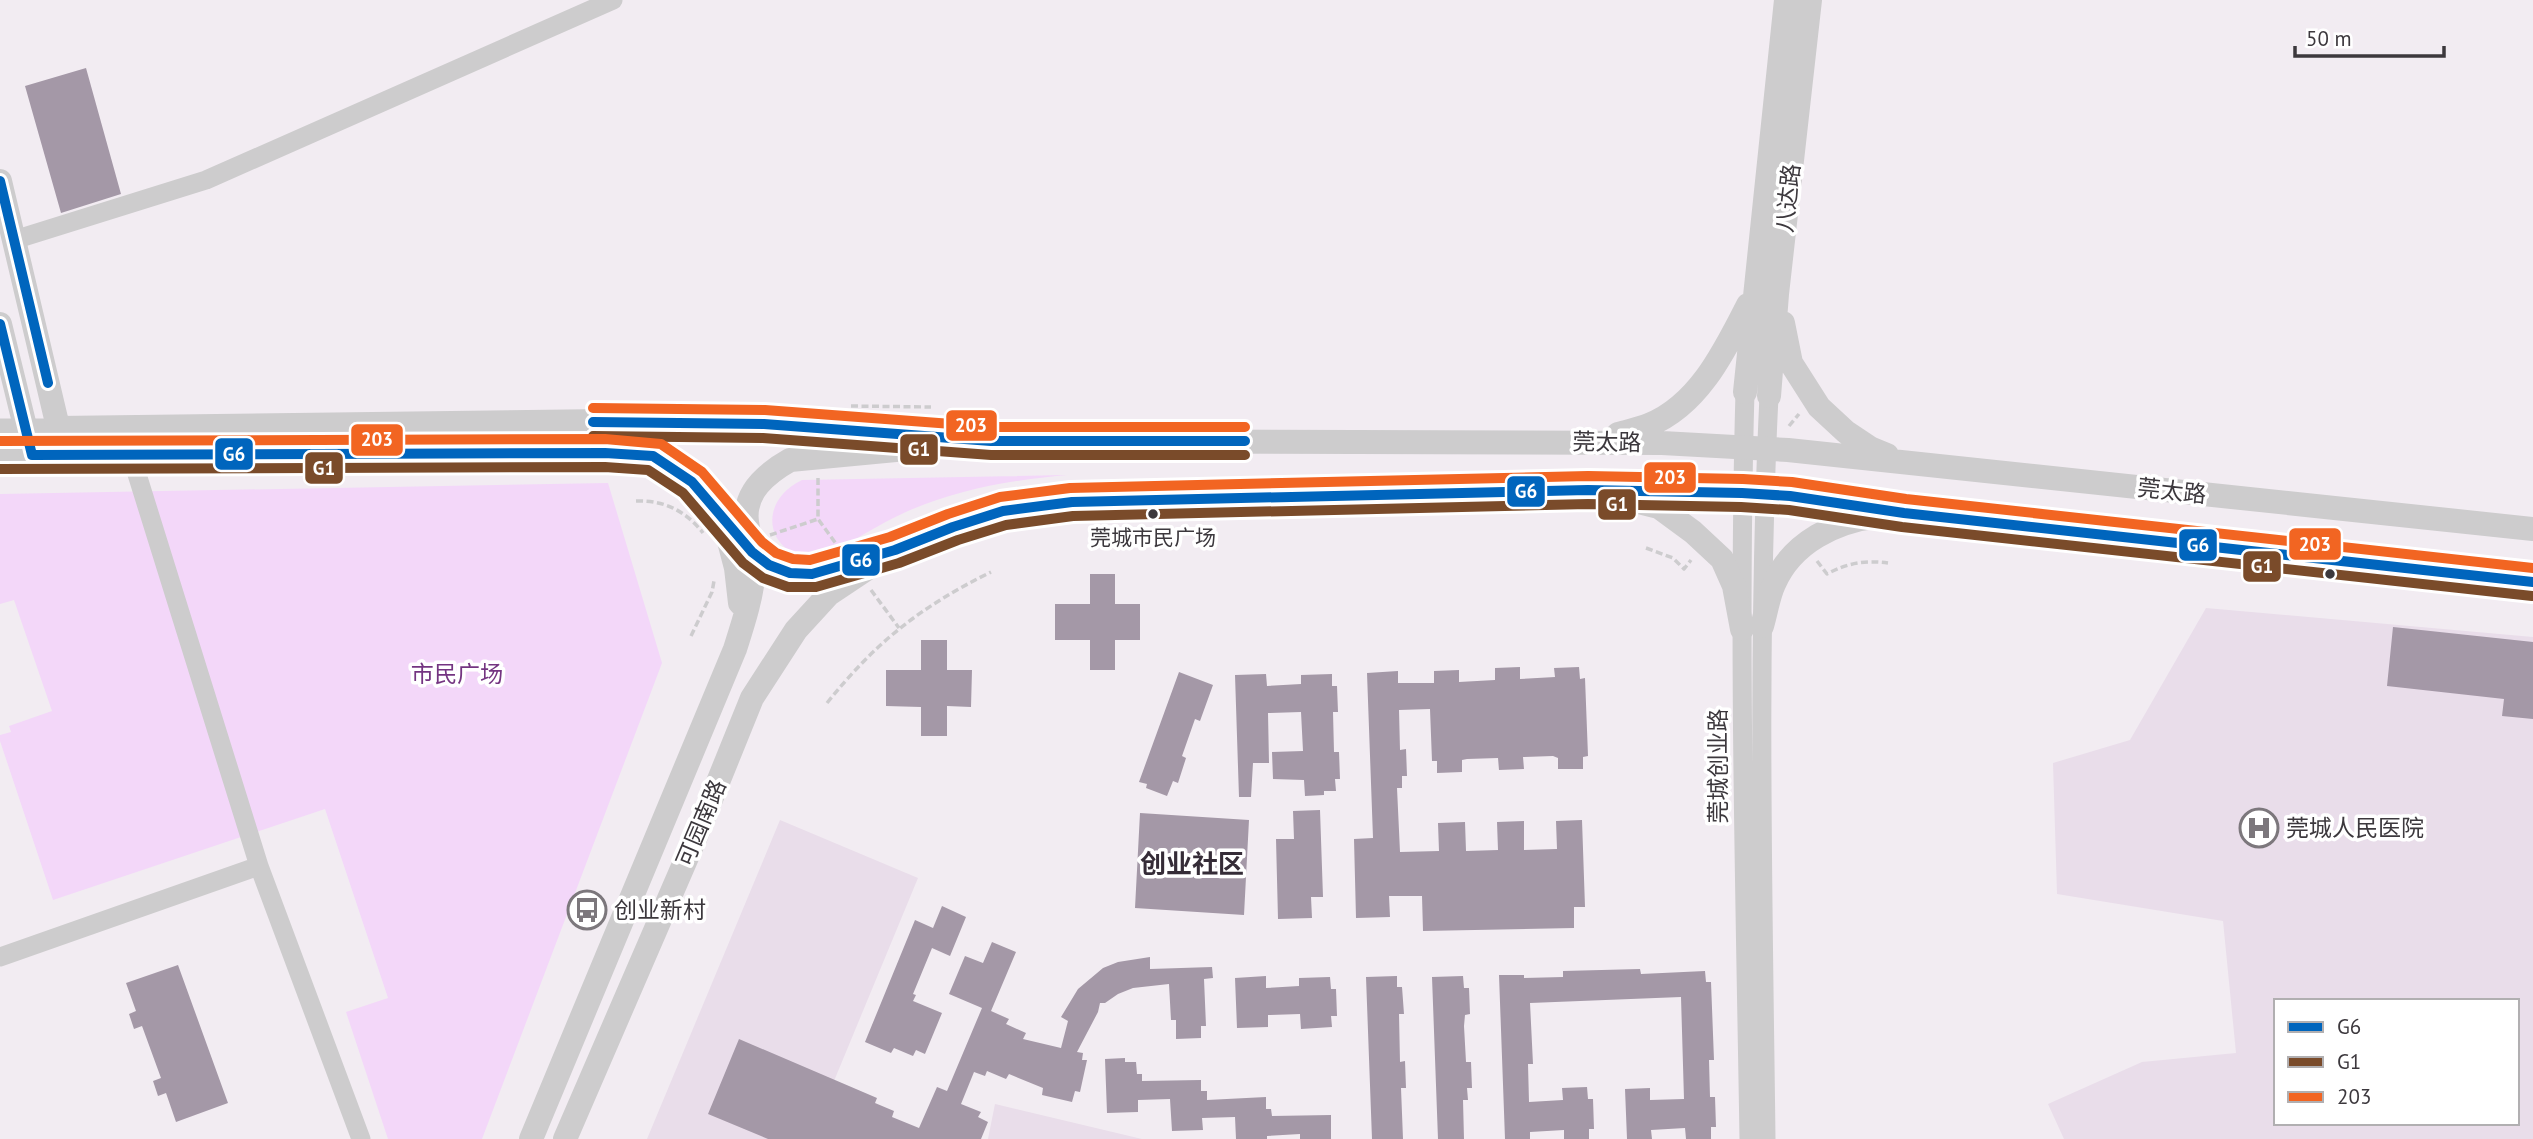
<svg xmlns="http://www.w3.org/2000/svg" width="2533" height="1139" font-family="'PT Sans','Noto Sans SC',sans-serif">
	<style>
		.built { fill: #e9ddea; fill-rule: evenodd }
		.green { fill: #f3d7f9 }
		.building { fill: #a498a7 }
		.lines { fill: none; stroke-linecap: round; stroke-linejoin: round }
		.path { stroke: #cdccce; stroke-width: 3.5; stroke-dasharray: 7 3.5; stroke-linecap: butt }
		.minor { stroke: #cdcccd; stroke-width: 19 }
		.major { stroke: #cdcccd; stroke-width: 24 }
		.bus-1-casing { stroke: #fff; stroke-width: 16 }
		.bus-2-casing { stroke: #fff; stroke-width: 16 }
		.bus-3-casing { stroke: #fff; stroke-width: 16 }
		.bus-1 { stroke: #0065bd; stroke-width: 10 }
		.bus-2 { stroke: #7a4b2a; stroke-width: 10 }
		.bus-3 { stroke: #f26522; stroke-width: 10 }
		.bus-dot { fill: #3c383d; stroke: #fff; stroke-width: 2.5 }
		.labels { text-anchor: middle; stroke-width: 7; stroke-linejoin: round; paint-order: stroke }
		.bus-label { font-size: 21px; fill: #3c383d; stroke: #fff }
		.street-label { font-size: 23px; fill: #3c383d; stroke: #fff }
		.park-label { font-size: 23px; fill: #743481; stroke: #fff }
		.poi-label { font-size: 23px; fill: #3c383d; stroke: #fff; text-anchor: start }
		.quarter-label { font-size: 26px; font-weight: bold; fill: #352c37; stroke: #fff }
		.line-badge { stroke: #fff; stroke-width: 2.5 }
		.badge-label { font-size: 19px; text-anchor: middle; font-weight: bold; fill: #fff }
	</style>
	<rect width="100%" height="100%" fill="#f2ecf2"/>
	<path class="built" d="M2206,608L2533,637V1139H2064L2048,1104L2142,1062L2236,1053L2223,921L2057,894L2053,763L2130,740ZM2276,1001H2517V1123H2276Z
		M780,820L918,878L810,1139H647Z
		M995,1104L1142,1139H988Z"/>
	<path class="green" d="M1067,475C1012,480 959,489 908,511C878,524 851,543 822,558C768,561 753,504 802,480Z
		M608,483L662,663L482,1139H388L346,1012L388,998L325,809L53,900L0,741V735L11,732L9,726L52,711L14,600L0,604V494Z"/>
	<path class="building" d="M86,68L121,194L61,213L25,86Z
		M1090,574H1115V604H1140V640H1115V670H1090V640H1055V604H1090Z
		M2393,627L2533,642V719L2502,716L2504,699L2387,686Z
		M921,640H947V670H972L971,707L947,706V736H921V707L886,706V670H921Z
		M1520,667V679L1555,677L1554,668L1579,667L1580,679L1585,678L1588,756L1583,757V769H1558V758L1553,756L1523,757L1524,769L1499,770L1498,758L1467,759L1462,760V772L1437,773V761H1432L1430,709L1399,710L1400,750L1406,749L1407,776H1402V788H1397L1400,852L1439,851L1438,823L1465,822L1466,851L1498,850L1497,822L1524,821V850L1557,849L1556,821L1582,820L1585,907H1574V928L1423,931L1422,896H1389L1390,917L1356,918L1354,839L1373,838L1367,673L1398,671V683H1434V671L1459,670V682L1495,680V668Z
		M1179,672L1213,685L1200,721L1195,719L1182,756L1186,758L1178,783L1173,781L1167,796L1146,788L1147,784L1139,782Z
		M1266,674L1267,686L1301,684V675L1332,674V686H1337L1338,712H1333L1334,752H1339L1340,779H1335L1336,791H1324V795L1305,796L1304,780L1273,779L1272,752L1303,751L1301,712L1268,713L1269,763H1253L1251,797H1239L1235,675Z
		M1320,810L1323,897H1311L1312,918L1278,919L1276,839H1294L1293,811Z
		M1140,813L1249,820L1244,915L1135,908Z
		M942,906L966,917L950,956L932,948L913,994L916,995L913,1001L942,1013L925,1054L916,1050L913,1056L894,1048L891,1053L865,1042L915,920L933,928Z
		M992,942L1016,952L991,1011L1009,1019L1006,1024L1026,1033L1023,1039L1061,1048L1068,1021L1061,1017L1078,989L1103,968L1118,962L1150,957V969L1212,967L1213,978L1204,979L1206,1026H1201V1038L1176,1039V1020H1171L1169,984L1133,988L1118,994L1105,1003H1100L1098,1012L1077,1052L1083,1053L1082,1060H1087L1080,1092L1075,1091L1072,1102L1042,1095L1043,1088L1009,1074L1006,1079L987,1071L985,1076L974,1072L961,1104L981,1112L978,1117L988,1122L981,1139H768L708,1114L739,1039L877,1098L875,1103L894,1111L892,1117L919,1128L937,1087L947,1091L982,1008L949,994L965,956L983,963Z
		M178,965L228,1103L176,1122L166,1093L158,1096L153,1081L161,1078L142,1026L134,1029L129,1014L136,1011L126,983Z
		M1640,969L1641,974L1705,971L1706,982H1711L1714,1060H1709L1710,1097H1715L1716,1127H1711V1139H1686L1685,1128L1651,1130L1652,1139H1627L1625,1089L1650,1088V1100L1684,1099L1681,997L1530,1003L1533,1064H1528L1529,1102L1563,1100L1562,1088L1587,1087L1588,1099H1593L1594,1129H1589V1139H1564V1130L1530,1132V1139H1505L1499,975H1524V978L1563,977V971Z
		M1266,976V988L1299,986V978L1330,977L1331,989H1336L1337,1016H1331L1332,1027L1301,1029L1300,1014L1268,1015V1027L1237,1028L1235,978Z
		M1397,976V987H1402L1404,1014H1399L1400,1062L1405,1061L1406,1088H1401L1403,1139H1372L1366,977Z
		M1463,976L1464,988H1469L1470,1014L1465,1015L1464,1026L1466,1062H1471L1472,1088H1467L1468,1100H1463L1464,1139H1438L1432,977Z
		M1125,1058V1062H1136L1137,1074H1142V1081L1201,1080V1091H1207V1100L1266,1097V1109H1271L1272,1116L1331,1115V1139H1300V1134L1267,1136V1139H1236L1235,1117L1202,1118L1203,1130L1172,1131L1170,1099L1138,1100V1112L1107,1113L1105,1059Z"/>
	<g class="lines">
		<path class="path" d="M851,406L931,407
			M1789,426L1799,414
			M818,478V519L837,545
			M636,501C664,500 686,511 703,533
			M770,535L818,519
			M1646,548L1673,558L1684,569L1691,560
			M1817,561L1827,574C1847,563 1865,560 1888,563
			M871,590L899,628
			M691,636L712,592L714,581
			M827,703C876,642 920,607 991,572"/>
		<path class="minor" d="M14,240L206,180L613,0
			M1745,392C1738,641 1745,890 1749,1139
			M0,428H58
			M0,455H32
			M131,455L259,866L361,1139
			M0,957L259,866
			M1766,1139C1763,892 1757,643 1769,396"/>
		<path class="major" d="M0,181L62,444
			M1783,323L1791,363L1819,407L1846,432L1870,448L1887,455
			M0,324L32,455L605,453L653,456L692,482L752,552L769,565L790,573L812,574L833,568L895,550L953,527L1003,511L1072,502L1588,490L1742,493L1790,496L1904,513L2364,565L2533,582
			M1745,392L1786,0
			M1769,396L1777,294L1810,0
			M58,428L606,421L764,424L931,436
			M1618,434C1628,431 1639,429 1649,425C1699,405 1725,350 1748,305
			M1627,499L1659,507L1693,532L1722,559L1734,586L1742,629
			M725,526L736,568L740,603
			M1762,626C1766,613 1768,597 1774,584C1792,542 1836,521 1879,516
			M531,1139L735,649C743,624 752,597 754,570C755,554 749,538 747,522C743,492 767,473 790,460L991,441L1662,443L1788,450L2533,529
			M565,1139L697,834L752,698L796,630L829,594L874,564"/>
		<defs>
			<path id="bus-1" d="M0,181L48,383
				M0,324L32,455L605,453L653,456L692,482L752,552L769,565L790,573L812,574L895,550L953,527L1003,511L1072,502L1588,490L1742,493L1790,496L1904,513L2533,582
				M593,422L764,424L991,441H1245"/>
			<path id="bus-2" d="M593,436L763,438L991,455H1245
				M0,469L605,467L648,470L683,493L743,563L763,578L788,587H816L899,563L958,540L1006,525L1073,516L1588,504L1741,507L1789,510L1902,527L2532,596"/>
			<path id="bus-3" d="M593,408L765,410L992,427H1245
				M0,441L605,439L661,444L702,472L762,542L776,553L793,559L810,560L890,537L948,514L1000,497L1070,488L1588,476L1743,479L1792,482L1906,499L2533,568"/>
		</defs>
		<use href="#bus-1" class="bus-1-casing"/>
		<use href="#bus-2" class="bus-2-casing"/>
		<use href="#bus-3" class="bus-3-casing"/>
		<use href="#bus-1" class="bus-1"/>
		<use href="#bus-2" class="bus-2"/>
		<use href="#bus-3" class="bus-3"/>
	</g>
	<defs>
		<symbol id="hospital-ring" viewBox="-11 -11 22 22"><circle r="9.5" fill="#fff" stroke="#7c777c" stroke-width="1.5"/><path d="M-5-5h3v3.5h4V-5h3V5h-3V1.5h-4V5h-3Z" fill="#7c777c"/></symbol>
		<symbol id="bus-ring" viewBox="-11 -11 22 22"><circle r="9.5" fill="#fff" stroke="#7c777c" stroke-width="1.5"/><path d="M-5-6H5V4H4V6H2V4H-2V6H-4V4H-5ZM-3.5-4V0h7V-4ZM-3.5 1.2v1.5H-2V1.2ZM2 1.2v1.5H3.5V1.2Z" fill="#7c777c"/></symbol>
	</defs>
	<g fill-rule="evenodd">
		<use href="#hospital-ring" x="2237" y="806" width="44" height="44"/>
		<use href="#bus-ring" x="565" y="888" width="44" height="44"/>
	</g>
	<g class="bus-dot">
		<circle cx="1153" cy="514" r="6"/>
		<circle cx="2330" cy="574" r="6"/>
	</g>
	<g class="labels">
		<g class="bus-label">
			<text x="1153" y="545">莞城市民广场</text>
		</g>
		<g class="street-label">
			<text transform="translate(1788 198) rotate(-84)" y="8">八达路</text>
			<text transform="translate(1607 442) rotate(1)" y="8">莞太路</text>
			<text transform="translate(2172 491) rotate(6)" y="8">莞太路</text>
			<text transform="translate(1718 766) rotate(-90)" y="8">莞城创业路</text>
			<text transform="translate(701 823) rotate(-67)" y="8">可园南路</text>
		</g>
		<g class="park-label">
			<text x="457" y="682">市民广场</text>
		</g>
		<g class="poi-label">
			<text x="2286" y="836">莞城人民医院</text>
			<text x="614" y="918">创业新村</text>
		</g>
		<g class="quarter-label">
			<text x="1192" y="873">创业社区</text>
		</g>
	</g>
	<g class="line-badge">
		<rect x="945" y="409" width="53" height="33" rx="7" fill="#f26522"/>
		<rect x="350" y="423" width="54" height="34" rx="7" fill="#f26522"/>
		<rect x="899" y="433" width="40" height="33" rx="7" fill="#7a4b2a"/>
		<rect x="214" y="437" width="40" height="34" rx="7" fill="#0065bd"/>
		<rect x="304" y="451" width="40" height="34" rx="7" fill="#7a4b2a"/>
		<rect x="1643" y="461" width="54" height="33" rx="7" fill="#f26522"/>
		<rect x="1506" y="475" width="40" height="33" rx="7" fill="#0065bd"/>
		<rect x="1597" y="488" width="40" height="33" rx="7" fill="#7a4b2a"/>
		<rect x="2288" y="527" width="54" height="34" rx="7" fill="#f26522"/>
		<rect x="2178" y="528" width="40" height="34" rx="7" fill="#0065bd"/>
		<rect x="841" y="543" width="40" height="34" rx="7" fill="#0065bd"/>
		<rect x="2242" y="550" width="40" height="33" rx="7" fill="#7a4b2a"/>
	</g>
	<g class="badge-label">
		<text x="971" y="432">203</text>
		<text x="377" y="446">203</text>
		<text x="919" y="456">G1</text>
		<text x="234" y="461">G6</text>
		<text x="324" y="475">G1</text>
		<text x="1670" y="484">203</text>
		<text x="1526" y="498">G6</text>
		<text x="1617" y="511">G1</text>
		<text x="2315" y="551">203</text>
		<text x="2198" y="552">G6</text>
		<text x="861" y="567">G6</text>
		<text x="2262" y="573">G1</text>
	</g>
	<rect x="2274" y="999" width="245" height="126" fill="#ffffff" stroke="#b1afb1" stroke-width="2"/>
	<rect x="2288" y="1022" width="35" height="10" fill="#0065bd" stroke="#b1afb1" stroke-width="2"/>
	<text x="2337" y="1034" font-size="21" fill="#3c383d">G6</text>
	<rect x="2288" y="1057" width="35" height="10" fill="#7a4b2a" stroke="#b1afb1" stroke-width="2"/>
	<text x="2337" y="1069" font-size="21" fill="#3c383d">G1</text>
	<rect x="2288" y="1092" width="35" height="10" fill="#f26522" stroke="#b1afb1" stroke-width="2"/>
	<text x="2337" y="1104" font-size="21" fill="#3c383d">203</text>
	<path d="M2295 46v10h149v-10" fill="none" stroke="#3c383d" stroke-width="3.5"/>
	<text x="2306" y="46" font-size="21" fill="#3c383d" stroke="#ffffff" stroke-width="5" paint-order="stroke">50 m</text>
</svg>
